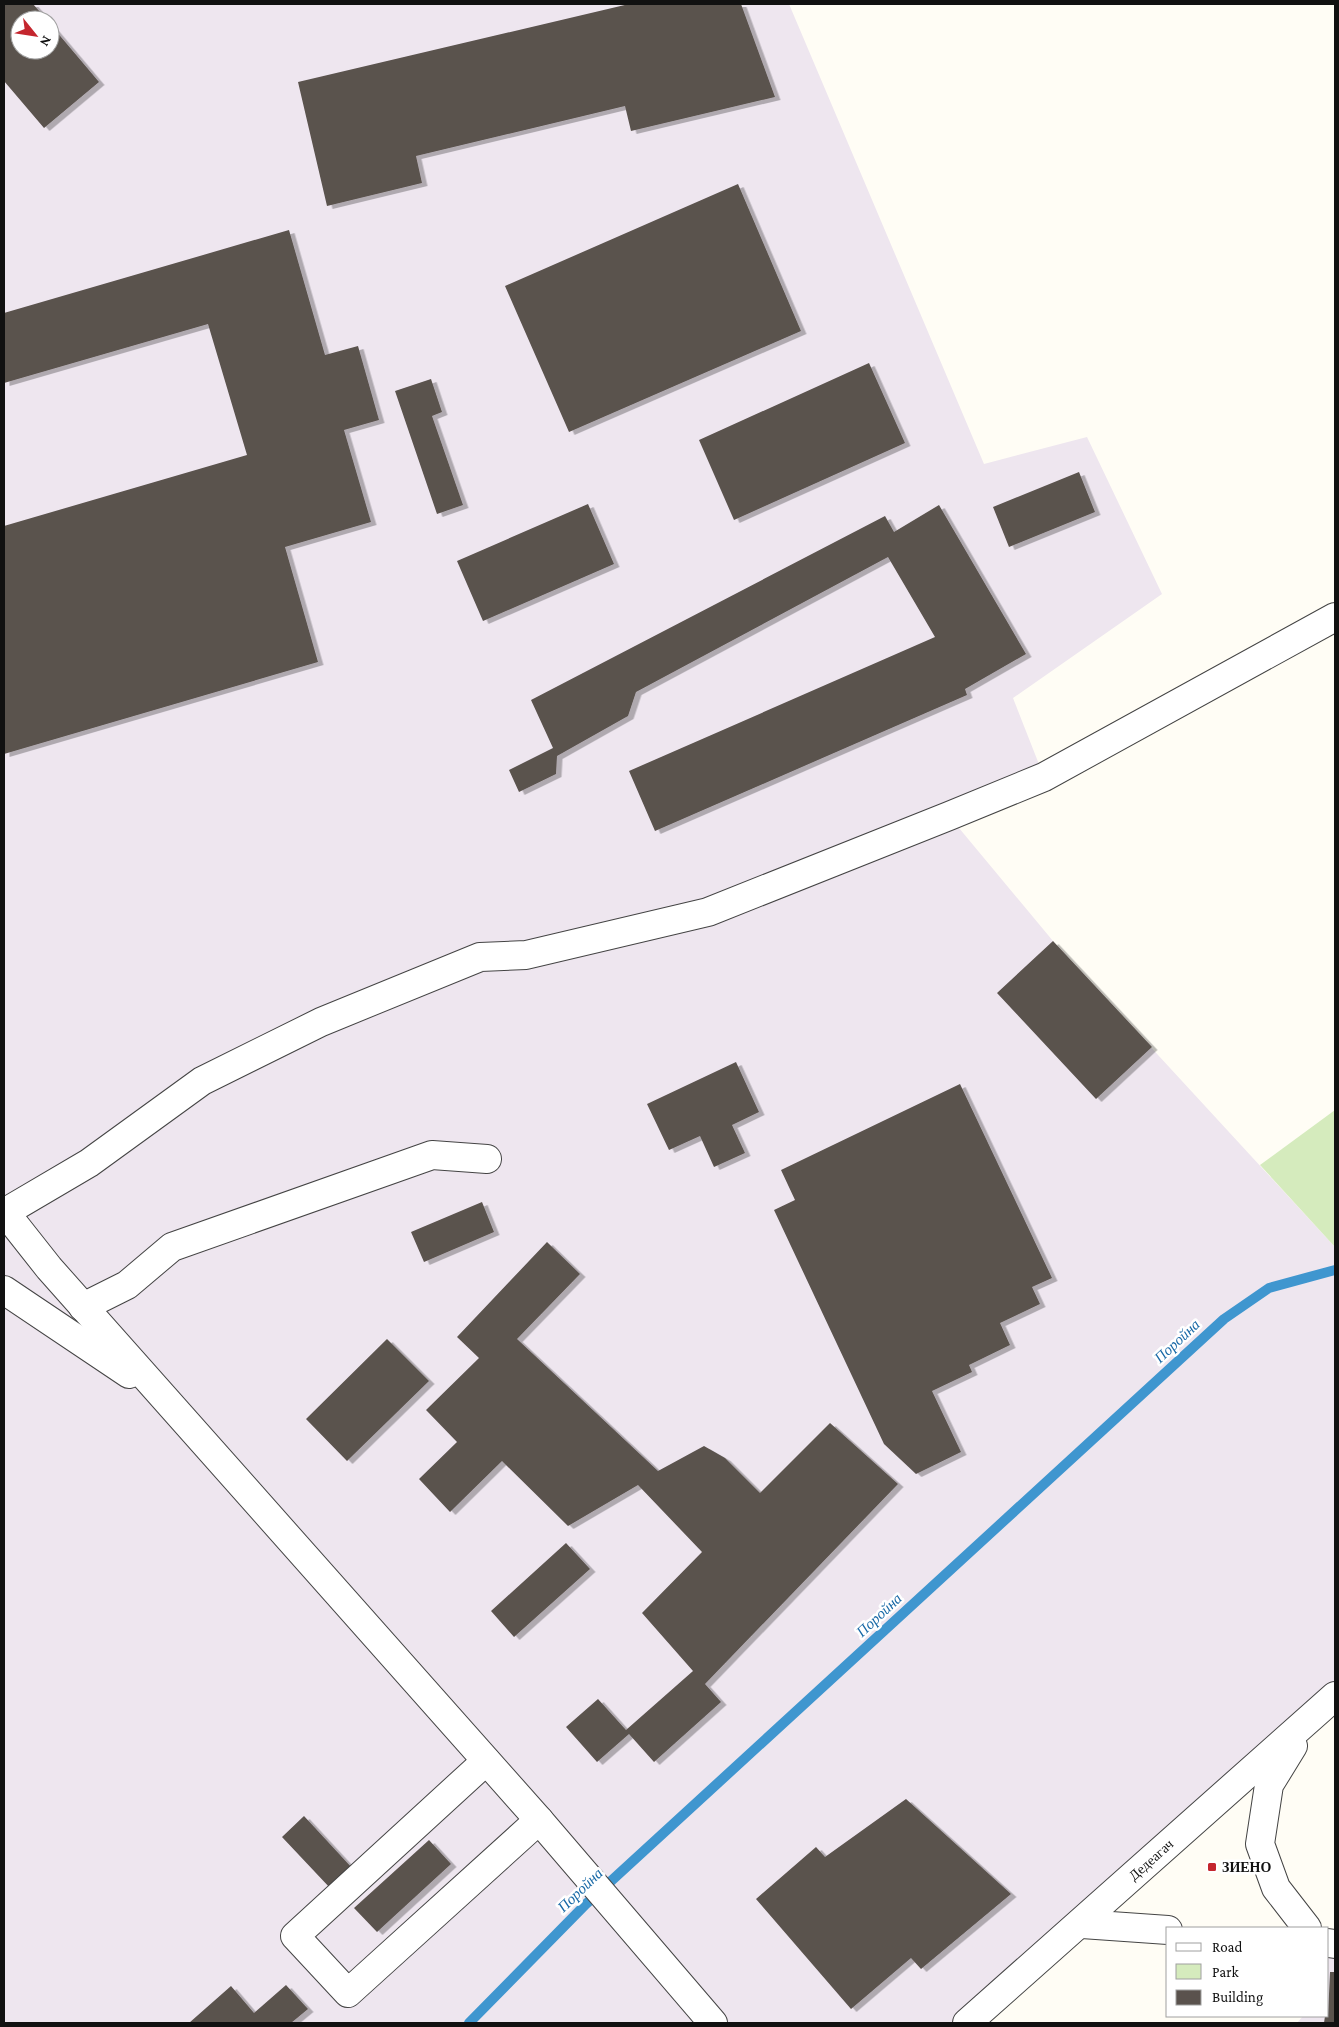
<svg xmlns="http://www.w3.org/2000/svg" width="1339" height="2027" font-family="'Crimson Pro',serif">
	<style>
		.industrial { fill: #eee6ef; fill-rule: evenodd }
		.green { fill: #d5ebbd }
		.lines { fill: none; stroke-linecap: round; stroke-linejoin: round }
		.stream { stroke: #3f96cf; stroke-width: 10 }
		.building { fill: #5a524d; filter: url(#shadow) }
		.minor-casing { stroke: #444; stroke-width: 30 }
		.minor { stroke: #fff; stroke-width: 28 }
		.poi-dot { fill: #c4262e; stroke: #fff; stroke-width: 2 }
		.labels { text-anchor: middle; stroke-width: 5; stroke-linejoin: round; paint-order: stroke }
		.street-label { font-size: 14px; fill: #111; stroke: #fff }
		.poi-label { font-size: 14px; font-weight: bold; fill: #111; stroke: #fff; text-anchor: start }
		.water-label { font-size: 15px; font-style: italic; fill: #1768a6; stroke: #fff }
	</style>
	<defs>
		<filter id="shadow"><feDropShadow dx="5.5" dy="3" stdDeviation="0" flood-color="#0004"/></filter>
	</defs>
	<rect width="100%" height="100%" fill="#fffdf5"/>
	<path class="industrial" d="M4,4H789L984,464L1087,437L1162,594L1013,698L1044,777L949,816L1053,941L1335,1247V1696L967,2023H4ZM20,20H50V50H20Z
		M1328,1943L1335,1944V2023H1297L1303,2016H1328Z"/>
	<path class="green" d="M1335,1110V1247L1260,1165Z"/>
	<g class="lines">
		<path class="stream" d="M469,2023L586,1904L1224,1319L1269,1288L1335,1270"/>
	</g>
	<path class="building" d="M4,4H33L47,20H20V50H50V24L99,82L44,128L4,81Z
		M629,4H741L775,97L631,131L625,106L416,156L422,183L327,206L298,82Z
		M738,184L801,331L569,432L505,286Z
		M289,230L325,355L358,346L379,420L344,430L371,522L285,547L318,662L4,754V526L247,455L208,324L4,383V313Z
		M869,363L905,443L734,520L699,440Z
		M431,379L442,412L432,416L463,505L437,514L395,391Z
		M1079,472L1095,512L1009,547L993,507Z
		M588,504L614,564L483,621L457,561Z
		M939,505L1026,654L965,689L967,695L655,831L629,771L935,637L888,557L636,692L628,716L557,756L556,774L519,792L509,770L553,748L531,700L885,516L894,532Z
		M1053,941L1152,1047L1096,1099L997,993Z
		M736,1062L759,1112L732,1125L745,1153L714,1167L700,1136L669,1150L647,1104Z
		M960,1084L1052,1278L1032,1287L1040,1304L1000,1323L1010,1345L969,1365L972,1372L932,1391L961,1452L916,1474L884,1444L774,1210L795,1200L781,1170Z
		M482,1202L494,1232L424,1262L411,1232Z
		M547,1242L580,1274L517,1339L658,1471L704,1446L725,1458L760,1493L830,1423L898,1484L705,1684L721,1702L654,1762L629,1734L597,1762L566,1727L598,1699L626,1730L693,1671L642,1613L702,1552L638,1485L568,1526L502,1461L450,1512L419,1479L457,1442L426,1410L479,1358L457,1337Z
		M387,1339L429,1381L347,1461L306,1419Z
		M566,1543L590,1569L514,1637L491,1611Z
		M906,1799L1011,1894L921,1969L911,1958L851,2009L756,1899L816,1847L825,1857Z
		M304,1816L353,1869L331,1889L282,1837Z
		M429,1840L451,1864L377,1932L354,1908Z
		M1330,1972H1335V2023H1324L1325,2016H1328Z
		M286,1985L308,2009L291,2023H189L231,1986L254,2013Z"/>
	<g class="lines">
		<defs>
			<g id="minor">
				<path d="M4,1211L49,1268L539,1820L713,2023"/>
				<path d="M4,1213L89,1163L202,1081L321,1022L480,957L526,955L708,912L949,816L1044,777L1335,617"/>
				<path d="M4,1290L129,1374"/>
				<path d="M83,1307L127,1285L172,1247L432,1155L487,1159"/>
				<path d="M1293,1746L1269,1785L1260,1844L1276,1888L1307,1928"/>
				<path d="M486,1761L295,1936L348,1993L539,1820"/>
				<path d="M1082,1924L1168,1930"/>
				<path d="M1328,1943L1335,1944"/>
				<path id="s1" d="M967,2023L1335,1696"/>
			</g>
		</defs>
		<use href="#minor" class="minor-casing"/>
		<use href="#minor" class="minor"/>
	</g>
	<rect class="poi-dot" x="1207" y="1862" width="10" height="10" rx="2.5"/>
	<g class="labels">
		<g class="street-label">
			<text dy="5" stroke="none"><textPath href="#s1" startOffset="246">Дедеагач</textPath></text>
		</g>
		<g class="poi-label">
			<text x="1222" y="1872">ЗИЕНО</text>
		</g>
		<g class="water-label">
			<text transform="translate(1177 1341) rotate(-43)" y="5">Поройна</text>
			<text transform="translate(879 1615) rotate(-43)" y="5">Поройна</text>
			<text transform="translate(580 1890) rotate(-44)" y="5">Поройна</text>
		</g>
	</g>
	<rect width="1339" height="2027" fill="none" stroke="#111111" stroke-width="10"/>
	<rect x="1166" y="1927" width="162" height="90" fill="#ffffff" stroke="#a0a0a0"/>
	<rect x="1176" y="1943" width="25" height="8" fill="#ffffff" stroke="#a0a0a0"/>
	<text x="1212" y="1952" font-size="15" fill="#111111">Road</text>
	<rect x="1176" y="1964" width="25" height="15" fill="#d5ebbd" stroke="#a0a0a0"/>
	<text x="1212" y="1977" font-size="15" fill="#111111">Park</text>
	<rect x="1176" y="1990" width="25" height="15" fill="#5a524d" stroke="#a0a0a0"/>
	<text x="1212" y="2002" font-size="15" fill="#111111">Building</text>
	<g transform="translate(35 35) rotate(120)"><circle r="24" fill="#ffffff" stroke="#a0a0a0"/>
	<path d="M0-4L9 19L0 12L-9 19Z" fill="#c4262e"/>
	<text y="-8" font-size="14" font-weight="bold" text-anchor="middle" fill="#111111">N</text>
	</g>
</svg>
